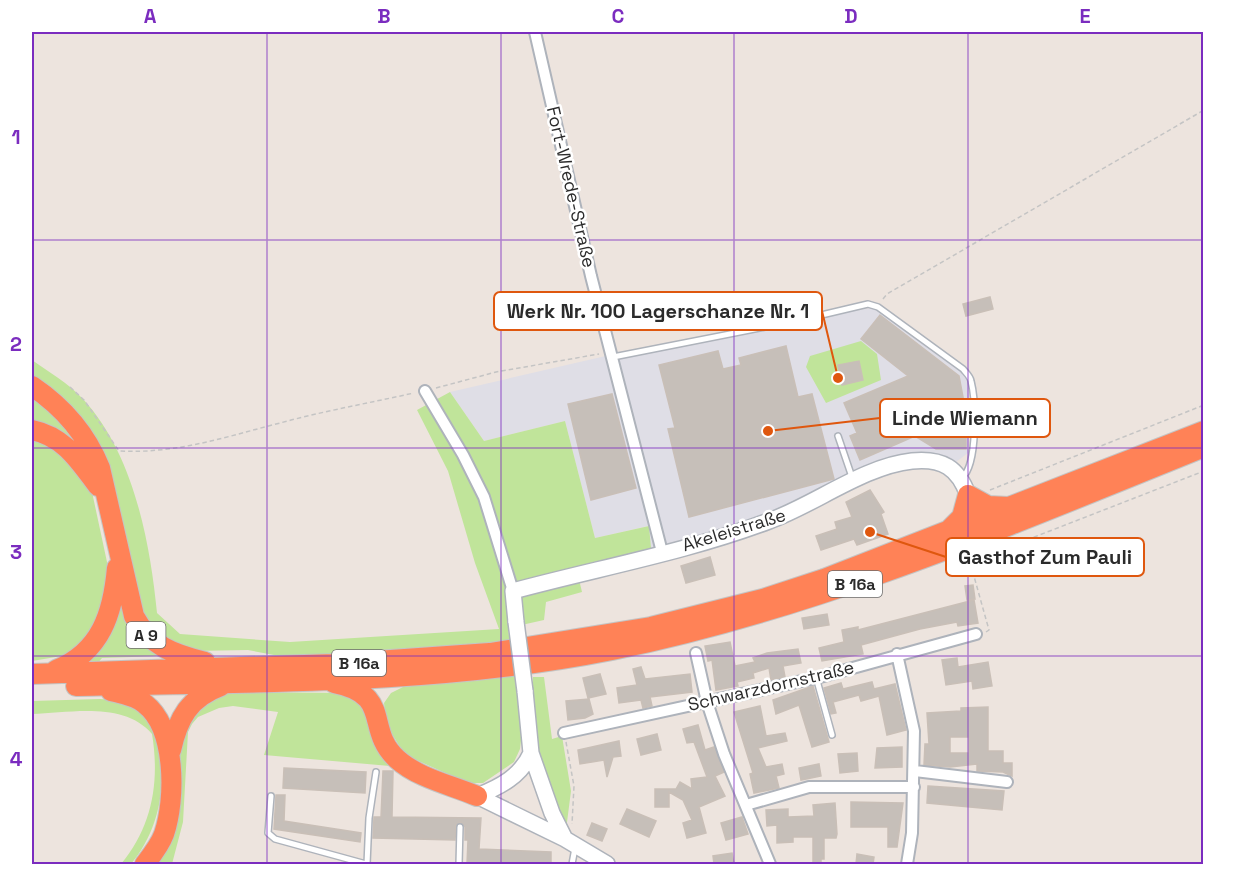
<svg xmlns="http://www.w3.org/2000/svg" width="1235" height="896" font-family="'Space Grotesk',sans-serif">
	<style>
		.industrial { fill: #dfdee6 }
		.green { fill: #c0e49a }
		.building { fill: #c6bfb9; stroke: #c9bfb7; stroke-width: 1.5; fill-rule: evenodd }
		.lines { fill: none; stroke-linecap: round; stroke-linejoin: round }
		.lane-casing { stroke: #aeb3bb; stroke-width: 8 }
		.street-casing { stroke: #aeb3bb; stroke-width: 14 }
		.secondary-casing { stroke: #aeb3bb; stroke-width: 18 }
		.highway-casing { stroke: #c4c4c4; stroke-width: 22 }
		.path { stroke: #c4c4c4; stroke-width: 1.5; stroke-dasharray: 4.5 3; stroke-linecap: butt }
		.lane { stroke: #fff; stroke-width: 5 }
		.street { stroke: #fff; stroke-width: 10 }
		.secondary { stroke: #fff; stroke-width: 15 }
		.highway { stroke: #ff8257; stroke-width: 20 }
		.secondary-bridge-casing { stroke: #aeb3bb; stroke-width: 18; stroke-linecap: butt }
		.secondary-bridge { stroke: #fff; stroke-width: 15 }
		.grid { fill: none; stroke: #7b2cbf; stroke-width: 1.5; stroke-opacity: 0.55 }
		.labels { text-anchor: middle; stroke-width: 5; stroke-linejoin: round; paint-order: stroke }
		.shield { fill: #fff; stroke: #6b6b6b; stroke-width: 1.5 }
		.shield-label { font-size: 16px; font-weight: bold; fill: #2b2b2b }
		.street-label { font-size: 18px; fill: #2b2b2b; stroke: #fff }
		.leader { fill: none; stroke: #df570e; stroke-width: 2 }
		.callout-dot { fill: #df570e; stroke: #fff; stroke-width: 2 }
		.callout { fill: #fff; stroke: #df570e; stroke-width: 2 }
		.callout-label { font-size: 20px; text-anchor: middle; font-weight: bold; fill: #2b2b2b }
		.neatline { fill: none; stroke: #7b2cbf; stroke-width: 2 }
		.grid-label { font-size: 20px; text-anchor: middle; font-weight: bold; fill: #7b2cbf }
	</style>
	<rect width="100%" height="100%" fill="#ede4de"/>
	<path class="industrial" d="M881,306L969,369L968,453L956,462L918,456L776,514L651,548L648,526L595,538L565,421L484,441L450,392L610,355Z"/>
	<path class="green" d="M861,341L877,354L881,380L826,403L806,367L810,356Z
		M32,360C49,372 68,383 83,399C133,453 150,541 157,613L180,634L290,642L499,629L475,563L448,471L417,410L450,392L484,441L565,421L595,538L649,526L651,548L576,567L582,592L546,602L544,620L508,628L510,645L290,658L248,650L194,651L174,648L144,623L114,492L32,380Z
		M32,392L88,450L32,425Z
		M32,437L57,446L92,492L107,562L106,596L98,626L68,655L32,661Z
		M117,598L162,656L102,658L97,664L77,665Z
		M516,674L522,732L520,749L514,762L483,783H472L459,779L405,755L387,726L384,703L391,693L403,687Z
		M533,677H544L552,739L562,736L571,791L566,830L542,772L532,695Z
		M234,692L349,693L365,705L379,750L390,766L264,755L278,712L233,706L219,708L198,717L192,724L188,732L183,822L172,864H153L182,721L217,695Z
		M100,699C120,700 142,704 154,723C157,728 157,739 159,746C167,788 158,832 131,864H121C152,827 160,782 152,734C124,701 70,713 32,714V701Z"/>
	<path class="building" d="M990,297L993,309L966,316L963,304Z
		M880,315L959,376L966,413V449H936L915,436L860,460L850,436L857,433L844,403L908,376L861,339Z
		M786,346L798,397L812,394L834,479L689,517L668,429L675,428L659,365L718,351L723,369L741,365L739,358Z
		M859,361L863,380L842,385L838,365Z
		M612,394L636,488L591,500L568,404Z
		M870,490L884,512L881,514L888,534L857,545L854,539L821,550L816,536L837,529L835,522L852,517L846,502Z
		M710,557L715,575L686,583L681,566Z
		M973,585L975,599L967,600L965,586Z
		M974,600L978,623L958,626L957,622L920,629L861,645L863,654L822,661L819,648L844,642L842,630L858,627V630Z
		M827,614L829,625L804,629L802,618Z
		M730,642L735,666L755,662L753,658L767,653L798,649L801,663L783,666L785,677L771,680L769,668L753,673L754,678L737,682L738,686L716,690L712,660L708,661L705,646Z
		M957,658L958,667L988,662L992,686L973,689L972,681L946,685L942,660Z
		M641,667L645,679L690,674L692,692L650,697L652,706L643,708L641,700L619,703L617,688L637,685L633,669Z
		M600,674L606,694L588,698L583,678Z
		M872,682L874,689L895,684L906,730L887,735L879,696L861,701L859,695L833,702L836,713L831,714L824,688L841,683L843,689Z
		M813,686L829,742L812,747L799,705L776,714L773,700Z
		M589,699L593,714L585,718L568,720L566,701Z
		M760,706L766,736L785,733L787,741L758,748L766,767L782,764L784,774L776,776L779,788L754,793L750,774L753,773L734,712Z
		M988,707V751H1003V763H1012V776L1003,772L977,771V764L950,767L924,765L925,744H929L927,713L961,711V708ZM950,737H969V753H950Z
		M698,725L705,750L714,747L724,772L715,776L725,796L699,807L706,833L687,838L683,823L692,820L683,800L669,792V807H655V789H676L680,782L692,789L691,779L707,777L694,742L687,743L683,729Z
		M657,734L661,750L641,755L637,739Z
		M619,741L621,756L613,757L607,777L604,760L580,764L578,750Z
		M902,747V767L875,768L877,748Z
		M857,753L858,771L840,773L838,754Z
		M819,764L821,776L801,780L799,768Z
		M284,768L366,772L365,793L283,788Z
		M383,771H393L392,817L481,818L479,849L551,852V864H467L468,840H465V827L461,822L456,825L455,840L373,838L374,817H381Z
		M928,786L1004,791L1002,810L927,803Z
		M276,795H285L284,821L361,833L360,842L274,829Z
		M851,802L903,803L897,847H888V827H851Z
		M835,803L837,834L836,838H824V859H821V864H813V837H793V842L777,843V825L767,826L766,810L788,809V817L814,816L813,805Z
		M627,809L656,821L649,837L620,824Z
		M742,817L748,834L726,840L721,823Z
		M592,823L607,829L602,841L587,835Z
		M732,853L734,864H714L713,856Z
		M857,854L874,857L873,864H856Z"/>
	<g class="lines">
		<defs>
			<path id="lane" d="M613,357L796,321L868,304L878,307L963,369C966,373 970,376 971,381C976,401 978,464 962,478
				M838,436L853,480
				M816,677L832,735
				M271,796L268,833L275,839L366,864
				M367,864L369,818L376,772
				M459,864L460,827
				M572,864L575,848"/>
			<path id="street" d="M535,32L591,276L662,552
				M425,391L463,455L484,497L513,591
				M696,653L707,702L724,754L770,864
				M897,654L914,731L912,833L907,864
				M564,733L820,677L976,634
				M915,771L1007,782
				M746,805L809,787H914"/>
			<path id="secondary" d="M516,622L513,591C598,568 687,552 769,521C814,505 864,466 912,461C943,458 958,468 968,495
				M525,691L531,753L552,813L565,839
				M477,796L565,839L607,864
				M477,796C500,787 521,776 531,753"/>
			<path id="highway" d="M32,386C63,407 86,433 100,468L134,616C150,646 173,654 205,662
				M32,430C65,437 79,461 98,486
				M949,530L962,517L968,495L988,506L1009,507
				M56,670C101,652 113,613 117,568
				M32,674L334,664L490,653L651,627L763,599L824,579L1204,431
				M334,683C394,695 364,729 397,759C418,778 451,785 477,796
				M76,686C254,682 437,685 612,650C818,608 1010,525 1204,447
				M111,691C123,694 136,696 145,704C176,728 176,799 164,834C160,845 152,855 145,864
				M171,750C178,718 189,698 221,686"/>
		</defs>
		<use href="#lane" class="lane-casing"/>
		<use href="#street" class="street-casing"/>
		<use href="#secondary" class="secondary-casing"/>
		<use href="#highway" class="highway-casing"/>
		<path class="path" d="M883,299L887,294L1204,110
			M70,387L84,400L119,451C176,454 225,437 280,423C324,411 369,403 414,393
			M436,388L496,372L599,354
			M990,490L1204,405
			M986,632L989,630L970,562L1204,471
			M566,742L574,786L572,824"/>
		<use href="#lane" class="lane"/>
		<use href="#street" class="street"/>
		<use href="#secondary" class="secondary"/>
		<use href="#highway" class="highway"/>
		<defs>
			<path id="secondary-bridge" d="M516,622L525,691"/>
		</defs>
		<use href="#secondary-bridge" class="secondary-bridge-casing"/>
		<use href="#secondary-bridge" class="secondary-bridge"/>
	</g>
	<path class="grid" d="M267,32V864M501,32V864M734,32V864M968,32V864M32,240H1204M32,448H1204M32,656H1204"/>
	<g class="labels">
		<g class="shield">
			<rect x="828" y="571" width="54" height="26" rx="4.5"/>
			<rect x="126.5" y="622" width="39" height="26" rx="4.5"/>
			<rect x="332" y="650" width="54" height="26" rx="4.5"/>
		</g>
		<g class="shield-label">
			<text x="855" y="590">B 16a</text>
			<text x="146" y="641">A 9</text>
			<text x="359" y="669">B 16a</text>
		</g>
		<g class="street-label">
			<text transform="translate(571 187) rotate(77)" y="6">Fort-Wrede-Straße</text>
			<text transform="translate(734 530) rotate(-17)" y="6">Akeleistraße</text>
			<text transform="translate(771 686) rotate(-13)" y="6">Schwarzdornstraße</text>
		</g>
	</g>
	<path class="leader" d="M838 378L822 311M768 431L880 418M870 532L946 557"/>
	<g class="callout-dot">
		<circle cx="838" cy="378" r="6"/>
		<circle cx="768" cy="431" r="6"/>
		<circle cx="870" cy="532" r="6"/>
	</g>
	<g class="callout">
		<rect x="494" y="292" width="328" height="38" rx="6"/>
		<rect x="880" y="399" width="170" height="38" rx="6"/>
		<rect x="946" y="538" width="198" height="38" rx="6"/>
	</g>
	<g class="callout-label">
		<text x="658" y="318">Werk Nr. 100 Lagerschanze Nr. 1</text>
		<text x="965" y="425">Linde Wiemann</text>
		<text x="1045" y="564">Gasthof Zum Pauli</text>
	</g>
	<rect width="1235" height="896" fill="none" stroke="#ffffff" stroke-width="66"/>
	<rect x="33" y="33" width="1169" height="830" class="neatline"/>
	<g class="grid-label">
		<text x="150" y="23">A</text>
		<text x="384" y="23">B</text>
		<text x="618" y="23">C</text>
		<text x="851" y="23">D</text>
		<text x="1085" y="23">E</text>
		<text x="16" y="144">1</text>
		<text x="16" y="351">2</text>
		<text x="16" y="559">3</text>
		<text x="16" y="766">4</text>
	</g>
</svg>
